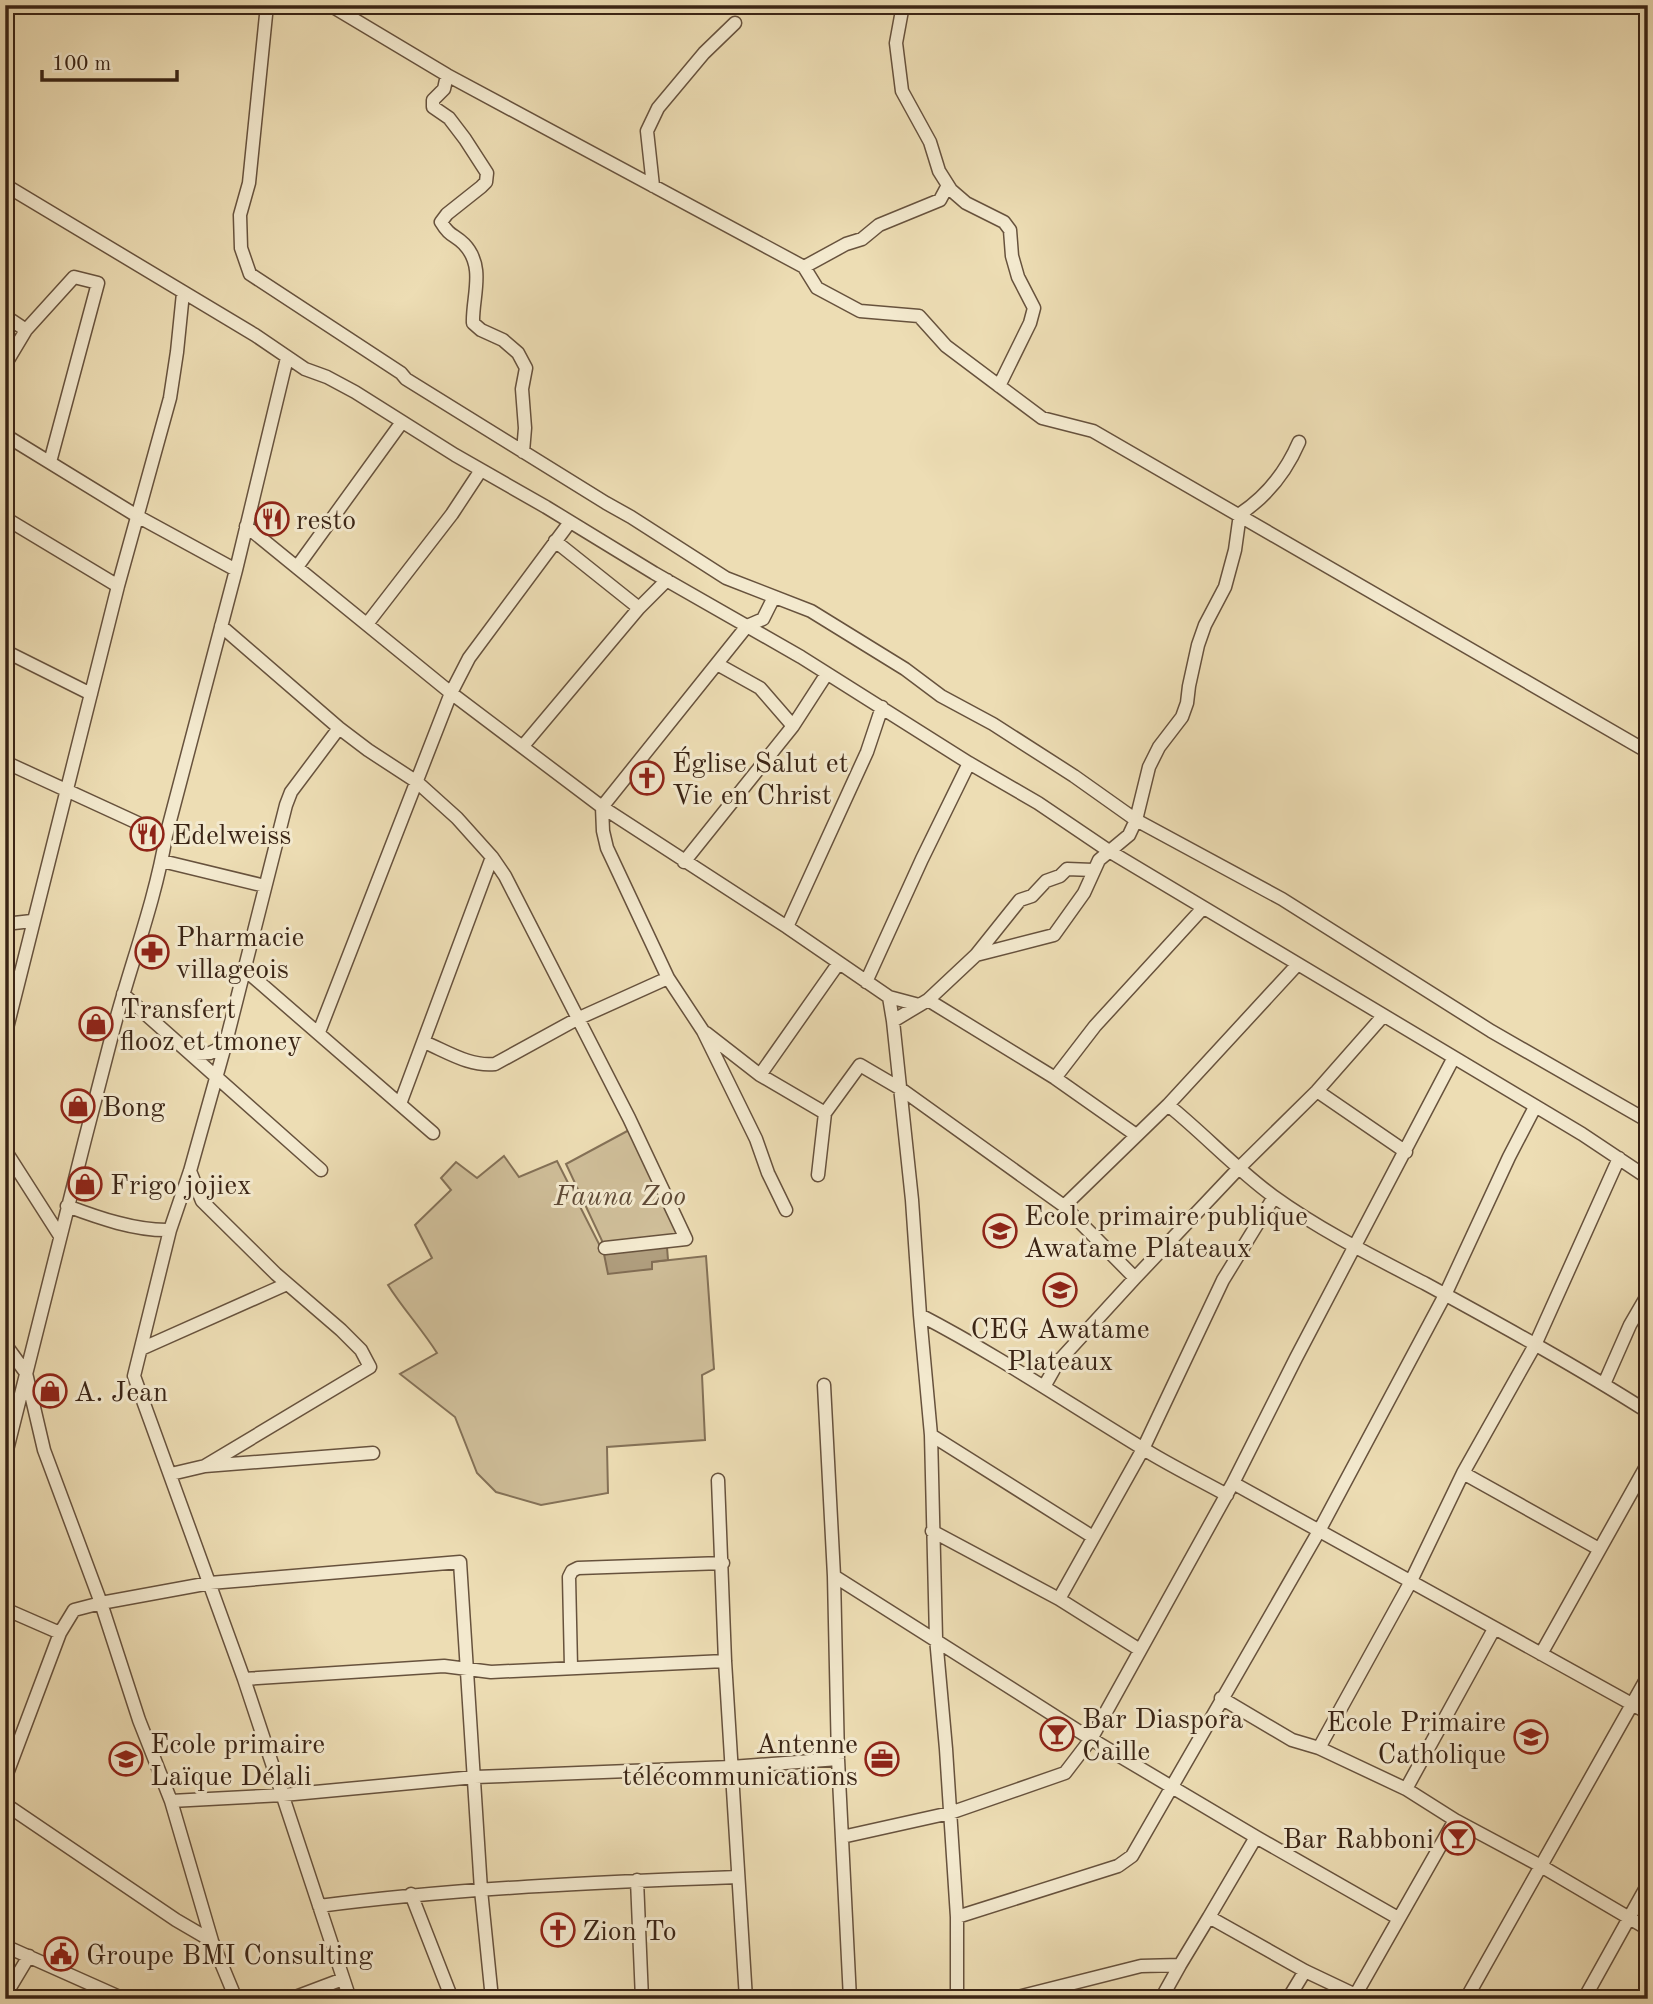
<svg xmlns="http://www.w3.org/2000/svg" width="1653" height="2004" font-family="'Old Standard TT',serif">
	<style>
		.green { fill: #cfbe99; stroke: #847157; stroke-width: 2 }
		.water { fill: #b09e7e; stroke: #816d54; stroke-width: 2 }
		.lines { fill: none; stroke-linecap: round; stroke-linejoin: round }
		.minor-casing { stroke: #67523d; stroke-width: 15 }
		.minor { stroke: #f3e9ce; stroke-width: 12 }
		.labels { text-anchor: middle; stroke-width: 6; stroke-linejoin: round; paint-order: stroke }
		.poi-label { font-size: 28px; fill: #3a2415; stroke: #f3e9ce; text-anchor: start }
		.park-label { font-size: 28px; font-style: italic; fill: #5f4a36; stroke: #f3e9ce }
	</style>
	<rect width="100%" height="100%" fill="#edddb4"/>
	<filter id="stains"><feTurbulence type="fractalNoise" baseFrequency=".00286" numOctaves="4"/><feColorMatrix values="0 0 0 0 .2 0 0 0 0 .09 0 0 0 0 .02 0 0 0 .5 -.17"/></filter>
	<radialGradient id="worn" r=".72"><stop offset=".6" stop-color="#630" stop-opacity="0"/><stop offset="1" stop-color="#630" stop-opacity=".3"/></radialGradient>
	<path class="green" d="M631,1129L678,1236L603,1243L566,1164Z
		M504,1156L519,1177L557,1161L604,1254L652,1268V1262L706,1256L714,1369L702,1375L705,1440L607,1447L608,1493L541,1505L496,1492L477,1473L455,1417L400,1374L437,1353C422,1329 403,1309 388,1285L432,1258L415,1225L451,1190L441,1178L456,1162L477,1178Z"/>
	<path class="water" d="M667,1247L668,1260L652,1262V1269L608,1274L604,1254Z"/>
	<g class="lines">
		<defs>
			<path id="minor" d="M267,5L249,183L240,215L241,248L250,274L401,373L406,379L606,503L631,517L726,578L811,611L905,669L941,696L993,724L1074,776L1136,820L1282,899L1491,1031L1648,1121
				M330,5L447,75L804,267L817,288L860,311L919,316L946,346L1042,418L1093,431L1648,752
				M903,5L896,43L902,91L930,142L939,171L951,190L966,203L1004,222L1010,230L1012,256L1018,277L1034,308L1030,323L999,386
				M447,75L444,89L433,100V107L449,118L465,139L487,173L486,182L481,187L447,214L441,222C450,237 454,234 464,244C486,267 472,297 473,323L481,330L503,340L518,353L526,368L522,389L525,428L523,452
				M5,185L255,335L305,369L327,377L355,392L455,455L546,507L654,573L801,657L969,763L1038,803L1109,851L1582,1134L1648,1178
				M653,186L647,131L658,108L704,53L735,23
				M804,267L846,244L862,239L879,225L940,200L948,185
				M5,316L26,330L5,365
				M25,331L74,277L98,283L50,462
				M5,435L137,516L236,570
				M5,518L118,586
				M246,526L451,693L602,807L787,927L889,997L919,1005
				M555,541L639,608
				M297,567L402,422
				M774,597L763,619L747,626L602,807L603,831L607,848L668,978L703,1031L756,1139L768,1173L786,1210
				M367,624L452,514L481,470
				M221,626L339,728L368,750L417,782L457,818L492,857L505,876L629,1118L686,1239L605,1248
				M5,651L91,694
				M717,664L760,688L793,726
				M339,728L291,792L286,805L225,1046L190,1171L170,1230L134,1376L244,1679L350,1999
				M523,746L639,608L667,580
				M5,762L166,836
				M162,861L265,886
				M684,862L793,726L826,675
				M5,924L32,921
				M787,927L867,752L882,707
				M976,955L1054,935L1084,893L1099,860L1129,835L1136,820L1149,767L1159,747L1182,717L1187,703L1189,686L1198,645L1205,625L1225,587L1235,550L1240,514C1267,496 1286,472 1299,442
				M244,969L433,1133
				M866,982L922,859L969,763
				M123,994L321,1170
				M889,997L893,1021L912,1200L920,1315L931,1435L936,1638L946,1749L957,1917V1999
				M928,1000L1055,1078L1136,1135
				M893,1021L928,1000L976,955L1020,900L1032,896L1046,881L1060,876L1067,869L1093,870
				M319,1032L451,693L469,658L570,522
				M706,1033L760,1075L825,1113
				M5,1036L118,586L170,398L177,352L183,293
				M424,1042C446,1051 470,1067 495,1064L577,1019L668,978
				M191,1054L210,1053L225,1046
				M760,1075L838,964
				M1055,1078L1095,1026L1203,908
				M1317,1091L1406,1152
				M400,1104L492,857
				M1168,1105C1204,1134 1236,1169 1273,1196C1320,1230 1374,1257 1426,1284C1501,1325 1576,1366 1648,1412
				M5,1150L60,1236
				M190,1171L202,1201L276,1274L341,1330L361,1350L370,1367L205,1466
				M818,1175L825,1113L860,1065L901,1089L1064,1206L1135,1278
				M67,1206C99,1218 136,1231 170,1230
				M1064,1206L1168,1105L1297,965
				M920,1315C997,1355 1068,1403 1142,1448C1169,1465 1198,1479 1227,1495
				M5,1344L26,1373L44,1450L101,1603L139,1720L171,1801L212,1941L236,1999
				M141,1349L287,1284
				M1604,1384L1630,1325L1648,1294
				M824,1385L834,1576L838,1759L850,1999
				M1045,1385L1058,1362L1135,1278L1238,1169L1317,1091L1383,1016
				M931,1435L1093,1537
				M5,1458C40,1315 76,1173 113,1031C130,966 155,902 166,836L236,570L287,358
				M1463,1473L1599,1549
				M171,1474L205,1466L373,1453
				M718,1480L725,1661L746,1999
				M1233,1483L1648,1713
				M932,1531L1059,1599L1140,1650
				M834,1576L1091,1739L1256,1837L1398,1918
				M1059,1599L1143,1449L1223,1280L1274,1197
				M5,1609L60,1633
				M1541,1654L1648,1463
				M571,1667L569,1577L572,1571L578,1568L723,1563
				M244,1679L444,1666L491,1672L725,1661
				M1221,1698L1292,1740L1319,1748L1406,1789L1455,1820L1541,1866L1648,1929
				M1319,1748L1410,1583L1463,1473L1535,1345L1619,1158
				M5,1779L60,1633L74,1610L101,1603L210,1583L460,1562L481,1890L492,1999
				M1406,1789L1494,1629
				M171,1801L283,1795L475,1777L731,1767L838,1759
				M5,1804L176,1920L212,1941
				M842,1837L950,1813L1065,1773L1091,1739L1233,1483L1296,1358L1453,1059
				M637,1880L642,1999
				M411,1894L452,1999
				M319,1906C458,1888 598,1882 738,1877
				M957,1917L1118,1866L1132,1856L1319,1531L1445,1295L1509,1157L1535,1107
				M1209,1917L1256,1837
				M5,1946L124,1999
				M1356,1994L1455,1820
				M5,1996L29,1956
				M290,1999L343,1979
				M627,1999L642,1995
				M1010,1999L1141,1966L1180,1965L1209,1917L1305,1971L1364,1999
				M1161,1999L1180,1965
				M1288,1999L1305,1971
				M1466,1999L1648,1676
				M1584,1999L1648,1884"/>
		</defs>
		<use href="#minor" class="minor-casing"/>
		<use href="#minor" class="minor"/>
	</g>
	<defs>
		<symbol id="restaurant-ring" viewBox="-11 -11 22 22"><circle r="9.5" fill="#f3e9ce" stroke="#8f2418" stroke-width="1.5"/><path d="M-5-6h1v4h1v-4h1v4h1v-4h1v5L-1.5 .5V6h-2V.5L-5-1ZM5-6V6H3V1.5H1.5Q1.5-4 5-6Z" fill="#8f2418"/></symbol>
		<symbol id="church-ring" viewBox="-11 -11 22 22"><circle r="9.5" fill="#f3e9ce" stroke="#8f2418" stroke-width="1.5"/><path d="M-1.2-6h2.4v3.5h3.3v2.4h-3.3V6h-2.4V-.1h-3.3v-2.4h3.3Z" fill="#8f2418"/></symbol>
		<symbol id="pharmacy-ring" viewBox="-11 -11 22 22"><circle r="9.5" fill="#f3e9ce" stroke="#8f2418" stroke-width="1.5"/><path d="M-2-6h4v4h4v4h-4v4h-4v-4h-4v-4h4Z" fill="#8f2418"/></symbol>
		<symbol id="shop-ring" viewBox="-11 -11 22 22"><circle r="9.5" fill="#f3e9ce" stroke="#8f2418" stroke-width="1.5"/><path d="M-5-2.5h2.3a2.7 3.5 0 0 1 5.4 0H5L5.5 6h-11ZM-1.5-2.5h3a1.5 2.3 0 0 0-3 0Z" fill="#8f2418"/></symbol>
		<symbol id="school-ring" viewBox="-11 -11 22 22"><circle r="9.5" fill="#f3e9ce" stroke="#8f2418" stroke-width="1.5"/><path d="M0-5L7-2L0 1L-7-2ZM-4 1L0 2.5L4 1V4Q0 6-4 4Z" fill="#8f2418"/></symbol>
		<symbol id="bar-ring" viewBox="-11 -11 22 22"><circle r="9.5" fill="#f3e9ce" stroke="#8f2418" stroke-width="1.5"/><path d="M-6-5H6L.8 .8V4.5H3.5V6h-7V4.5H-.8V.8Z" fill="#8f2418"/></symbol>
		<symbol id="office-ring" viewBox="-11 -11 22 22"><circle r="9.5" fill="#f3e9ce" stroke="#8f2418" stroke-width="1.5"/><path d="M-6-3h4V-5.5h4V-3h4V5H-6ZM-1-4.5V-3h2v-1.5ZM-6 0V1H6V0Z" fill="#8f2418"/></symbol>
		<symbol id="civic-ring" viewBox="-11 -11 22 22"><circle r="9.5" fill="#f3e9ce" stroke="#8f2418" stroke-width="1.5"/><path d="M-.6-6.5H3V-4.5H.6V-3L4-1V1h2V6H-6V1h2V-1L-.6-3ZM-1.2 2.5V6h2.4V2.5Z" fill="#8f2418"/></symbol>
	</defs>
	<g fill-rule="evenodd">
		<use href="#restaurant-ring" x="253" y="500" width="38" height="38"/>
		<use href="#church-ring" x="628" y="759" width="38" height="38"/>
		<use href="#restaurant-ring" x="128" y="815" width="38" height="38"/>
		<use href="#pharmacy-ring" x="133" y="933" width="38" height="38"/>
		<use href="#shop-ring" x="77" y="1005" width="38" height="38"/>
		<use href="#shop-ring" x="59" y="1087" width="38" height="38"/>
		<use href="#shop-ring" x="66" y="1165" width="38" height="38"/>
		<use href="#school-ring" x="981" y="1212" width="38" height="38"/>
		<use href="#school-ring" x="1041" y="1271" width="38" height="38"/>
		<use href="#shop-ring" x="31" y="1372" width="38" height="38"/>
		<use href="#bar-ring" x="1038" y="1715" width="38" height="38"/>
		<use href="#school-ring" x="1512" y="1718" width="38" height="38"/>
		<use href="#school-ring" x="107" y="1740" width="38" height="38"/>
		<use href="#office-ring" x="863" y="1740" width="38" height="38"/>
		<use href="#bar-ring" x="1439" y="1819" width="38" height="38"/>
		<use href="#church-ring" x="539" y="1911" width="38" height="38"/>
		<use href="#civic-ring" x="42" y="1935" width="38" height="38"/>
	</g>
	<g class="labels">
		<g class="poi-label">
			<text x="296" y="529">resto</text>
			<text x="672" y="772">Église Salut et<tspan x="672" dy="32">Vie en Christ</tspan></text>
			<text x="172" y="844">Edelweiss</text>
			<text x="176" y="946">Pharmacie<tspan x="176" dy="32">villageois</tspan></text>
			<text x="120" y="1018">Transfert<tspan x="120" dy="32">flooz et tmoney</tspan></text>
			<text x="102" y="1116">Bong</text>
			<text x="110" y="1194">Frigo jojiex</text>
			<text x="1024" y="1225">Ecole primaire publique<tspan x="1024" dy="32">Awatame Plateaux</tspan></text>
			<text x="1060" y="1338" text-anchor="middle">CEG Awatame<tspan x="1060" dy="32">Plateaux</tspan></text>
			<text x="74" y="1401">A. Jean</text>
			<text x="1082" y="1728">Bar Diaspora<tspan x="1082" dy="32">Caille</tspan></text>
			<text x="1506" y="1731" text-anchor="end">Ecole Primaire<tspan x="1506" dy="32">Catholique</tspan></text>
			<text x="150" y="1753">Ecole primaire<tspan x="150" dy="32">Laïque Délali</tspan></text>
			<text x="858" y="1753" text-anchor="end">Antenne<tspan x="858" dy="32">télécommunications</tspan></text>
			<text x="1434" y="1848" text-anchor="end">Bar Rabboni</text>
			<text x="582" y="1940">Zion To</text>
			<text x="86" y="1964">Groupe BMI Consulting</text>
		</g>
		<g class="park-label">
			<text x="620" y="1205">Fauna Zoo</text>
		</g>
	</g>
	<rect width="1653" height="2004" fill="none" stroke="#edddb4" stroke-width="28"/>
	<rect x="7" y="7" width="1639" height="1990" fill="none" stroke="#3a2415" stroke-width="3.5"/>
	<rect x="14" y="14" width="1625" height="1976" fill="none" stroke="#3a2415" stroke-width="2"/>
	<path d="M42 70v10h135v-10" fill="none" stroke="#3a2415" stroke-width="3.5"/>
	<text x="52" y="70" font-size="21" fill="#3a2415" stroke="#f3e9ce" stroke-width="5" paint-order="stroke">100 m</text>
	<rect width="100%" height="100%" filter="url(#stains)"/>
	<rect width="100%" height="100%" fill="url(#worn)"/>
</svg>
